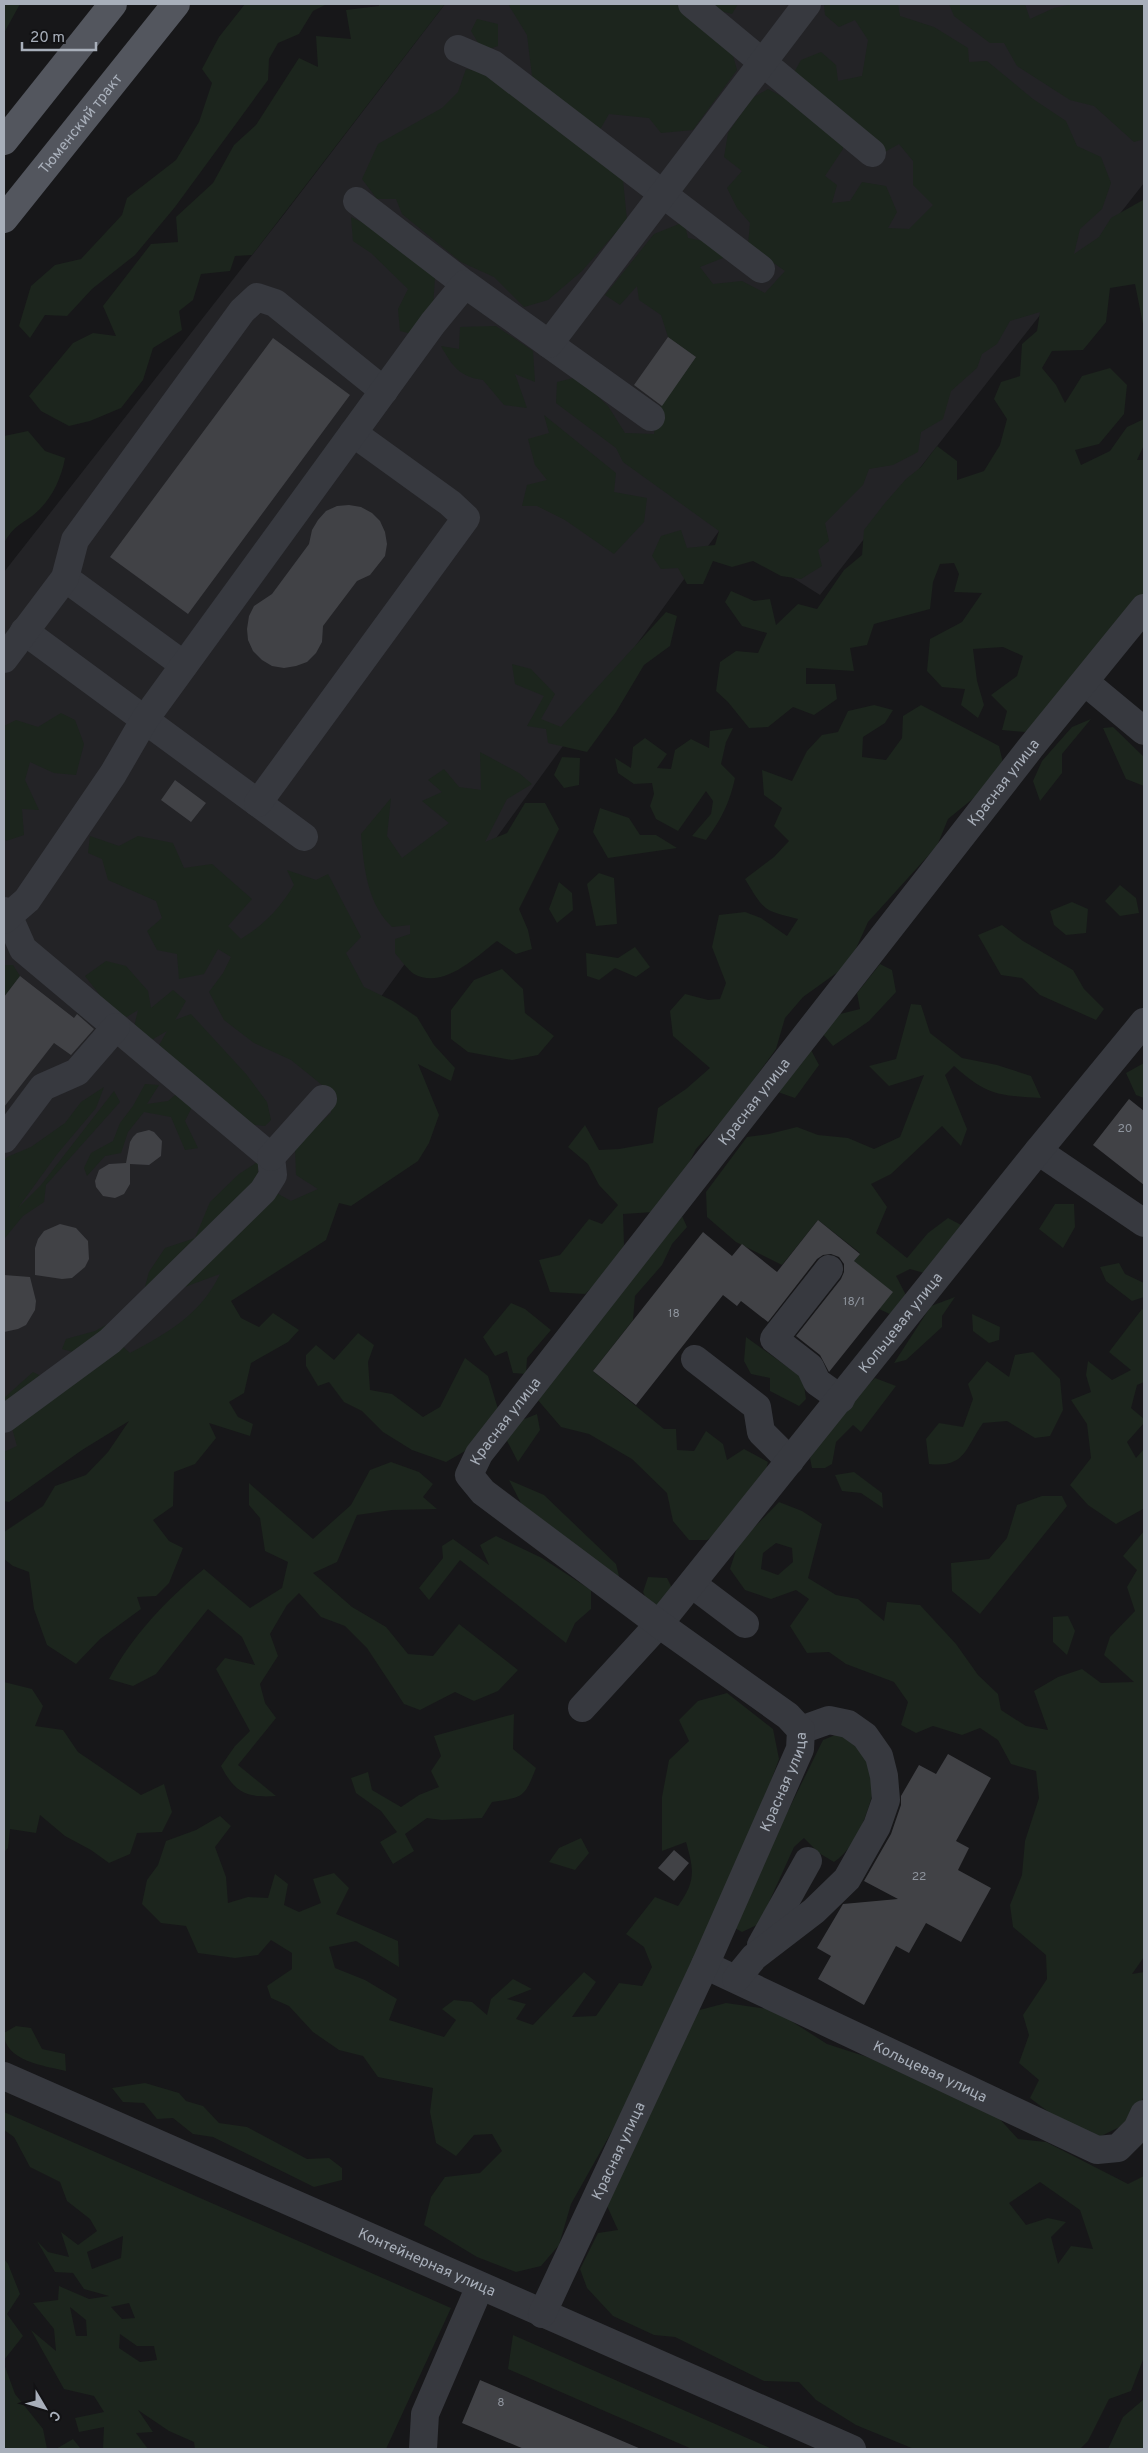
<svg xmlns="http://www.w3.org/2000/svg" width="1148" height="2453" font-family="Overpass,sans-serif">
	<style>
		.built { fill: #232326 }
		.green { fill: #1c251d; fill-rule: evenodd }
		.building { fill: #414246 }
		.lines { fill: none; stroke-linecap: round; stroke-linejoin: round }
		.minor { stroke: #37393f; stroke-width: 28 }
		.major { stroke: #53565e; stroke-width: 28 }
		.labels { text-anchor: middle; stroke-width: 4; stroke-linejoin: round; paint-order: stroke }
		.number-label { font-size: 12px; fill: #8e949d }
		.street-label { font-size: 15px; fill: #a8afba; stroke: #121214 }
	</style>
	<rect width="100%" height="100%" fill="#171719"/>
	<path class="built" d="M445,4H1144V183L820,595L719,531L351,1038L360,1184L4,1499V572L285,213Z"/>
	<path class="green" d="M4,4H20L4,33Z
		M245,4H327L313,11L299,34L278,43L269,59L268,80L175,207L135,255L92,289L67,316L45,315L30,338L19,326L31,286L55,265L81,259L122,215L127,198L176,160L199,122L212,83L202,69L219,37Z
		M379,4H445L252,255L235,256L230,271L201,274L193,300L179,311L182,330L153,348L143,380L121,408L90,421L69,426L41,411L29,396L73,343L93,333L116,336L103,306L151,244L178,242L176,217L213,183L234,145L256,125L299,58L318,67L316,36L351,39L346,10L379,6Z
		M508,4H676L732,52L737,70L693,130L661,133L649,118L609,114L598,133L533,84L527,35Z
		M710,4H738L732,14L713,9Z
		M824,4H898L900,16L934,27L968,48L969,62L987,61L1033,99L1066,121L1077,146L1101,157L1111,183L1102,209L1080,229L1074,254L1099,237L1111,218L1143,200L1144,204V329L1135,284L1110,288L1106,322L1083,350L1052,351L1042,368L1056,385L1065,403L1082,376L1110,368L1127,385L1124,414L1099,444L1075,450L1081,465L1110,451L1127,427L1144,419V445L1137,460H1144V594L1044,718L1025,732L1002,730L1007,711L991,695L1017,676L1023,656L1003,647L973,649L977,681L984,705L978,718L961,705L965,689L942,687L927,671L930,639L962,622L982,593L954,592L959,574L954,563L940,564L933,582L930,609L874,624L867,645L850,648L854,671L806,668V684H835L837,699L814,715L793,707L768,727L749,728L728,702L716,691L720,662L736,651L758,653L767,633L742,626L725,602L731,591L754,601L770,599L776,625L798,604L817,609L844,570L862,555L864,530L885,503L906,479L921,467L937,446L957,461V480L984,471L1000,445L1007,419L994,399L1001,382L1020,376L1022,344L1037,331L1040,312L1010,321L997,344L982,354L977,368L951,391L943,419L921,432L918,452L893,465L869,469L863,485L825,523L829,541L818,550L822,566L801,579L781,576L753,561L732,567L713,561L703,584H687L678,568L661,569L652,556L661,536L681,530L687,548L715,545L719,531L623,462L616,448L556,403L557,382L578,377L608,406L625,433L654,434L658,410L696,357L668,337L661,315L639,300L637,286L620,305L605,295L654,234L684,222L688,238L713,243L723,258L700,267L713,284L742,281L765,293L785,271L748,245L750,223L737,208L727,188L742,171L724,157L728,133L752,98L768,89L803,108L843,138V149L825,176L837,185L832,203L850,201L862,182L886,186L897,212L888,228L909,229L933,205L913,185V161L899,144L883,153L790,80L801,60L821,52L836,65L838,81L862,76L868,40L855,20L839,27L825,15Z
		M949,4H1025L1030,19L1054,8L1073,4H1144V139L1134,142L1094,106L1070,100L1017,66L1004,43H990L954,16Z
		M477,19L498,24V46L483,51L471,31Z
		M466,69L490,74L623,180L627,220L582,271L548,300L524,307L494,277L461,262L402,214L396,199H377L362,179L378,144L442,108L458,92Z
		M351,217L393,237L435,278L433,307L416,335L400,331L398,309L408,289L371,253L353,241Z
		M496,326L533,351L535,382L515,374L527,408L504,405L483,380C460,377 452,366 441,346L459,349L460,327Z
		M544,415L616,473L614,492L647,498L644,522L614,554L565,520L537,506H522L527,485L547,480L535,465L528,439L549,433Z
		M28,431L45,451L65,458C62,476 53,496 40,509C25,524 16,522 4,543V436Z
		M666,612L677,616L670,646L644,665L616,712L587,752L548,743L546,729L527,726L544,696L515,684L512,664L531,669L555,694L541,719L561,727Z
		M874,705L893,710L885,723L863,737L862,757L886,760L902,738L903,716L921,705L999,746L1003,763L975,797L948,819L937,846L868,922L849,964L803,997L785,1018L776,1049L729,1114L696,1149L681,1179L654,1212L623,1214L624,1245L611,1269L585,1294L550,1292L539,1260L560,1255L589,1219L602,1224L618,1205L599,1185L588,1164L568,1147L585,1125L599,1150L619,1149L653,1143L658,1108L686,1089L710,1068L673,1036L670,1011L685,994L708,1000L720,999L726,983L712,947L719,915L745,912L761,918L787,936L798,919C763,910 765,912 745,879L774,857L789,841L774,826L782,808L764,795L762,770L792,781L807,751L822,735L838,732L848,711Z
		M61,713L75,720L84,744L76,775L54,773L30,762L25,780L39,810L22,809L24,835L6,841L4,837V801L6,799L4,726L16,720L38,727Z
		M1091,719L1062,754V773L1040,801L1033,781L1042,761L1072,727Z
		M1113,727L1144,757V786L1126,779L1103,728Z
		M733,728L726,742L721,764L735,778C730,802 721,820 706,840L692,836L711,814L713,801L706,791L678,831L656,819L650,806L654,794L652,783L634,784L618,773L615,758L631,768L633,747L645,738L667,754L657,768L671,769L675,750L691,739L709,748L710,731Z
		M480,752L519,773L532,784L507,799L485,842L507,833L525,803H545L559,829L519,909L528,930L532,949L516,954L497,941C476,957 443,990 414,974C407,969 400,959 395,953V939L410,934V925L392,927C367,903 364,868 361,834L391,798L387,836L402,858L449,823L422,801L442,792L428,780L444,769L459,787L481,790Z
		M562,757L580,758L579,785L564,788L554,775Z
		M600,808L629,818L640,835H656L677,848L608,858L593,832Z
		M90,836L119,846L138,836L173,843L184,868L212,864L252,899L228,926L241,939C265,924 279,909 294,885L287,870L316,880L328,874L361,937L346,953L364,987L393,1001L417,1017L434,1045L455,1068L451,1081L418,1064L439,1115L429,1143L418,1161L351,1206L339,1203L326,1240L231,1301L241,1318L259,1327L273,1313L299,1330L288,1342L251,1363L244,1393L229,1402L238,1417L253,1424L250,1436L209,1423L216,1438L195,1464L174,1472L173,1506L153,1520L169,1541L183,1548L169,1583L156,1596L137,1597L141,1609L100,1639L76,1664L47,1645L34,1609L29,1572L13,1566L4,1559V1532L43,1506L55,1486L86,1475L108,1452L129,1421L82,1450L9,1502L4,1501V1452L17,1446L11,1425L119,1343L130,1353C168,1333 201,1314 220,1274L163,1295L273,1191L291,1201L318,1189L296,1175L295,1146L331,1113L332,1093L291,1060L254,1043L224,1020L209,992L223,973L231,957L218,949L204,974L179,979L177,954L157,950L147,931L162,918L156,901L108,880L102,859L88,853Z
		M599,873L614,878L617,924L596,926L587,884Z
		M559,882L572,893L573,910L557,923L549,909Z
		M1120,885L1136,898L1139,913L1120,916L1105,901Z
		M1072,902L1088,909L1086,933L1066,935L1054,925L1050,911Z
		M1002,925L1023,941L1073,970L1084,989L1104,1009L1096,1020L1040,995L1022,978L1001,975L978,935Z
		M635,947L650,967L636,977L615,968L599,980L587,976L586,953L618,958Z
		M106,961L126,966L148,991L151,1008L173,990L186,1001L175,1020L191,1014L246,1074L267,1102L271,1120L265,1126L241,1123L157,1049L167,1031L148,1042L134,1027L138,1010L120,1021L85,976Z
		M880,964L892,970L896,992L869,1021L833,1046L822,1033L840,1014L860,1009L857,993Z
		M4,965H13L20,976L4,997Z
		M502,969L523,989L525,1013L554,1036L538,1055L512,1060L468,1052L451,1039V1010L474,980Z
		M911,1004L921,1005L930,1033L962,1058L997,1065L1031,1076L1041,1098C997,1095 988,1096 954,1066L945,1075L967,1129L961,1146L942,1126L891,1174L871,1184L887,1207L876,1233L907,1258L928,1233L948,1218L963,1226L931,1275L910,1269L896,1276L908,1299L894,1316L879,1309L854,1261L860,1253L818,1220L782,1265L736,1242L707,1217L706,1192L747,1137L769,1134L797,1127L818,1135L848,1138L874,1149L900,1137L924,1075L889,1086L869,1066L896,1059Z
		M811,1050L819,1065L795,1098L775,1091Z
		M1144,1063V1098L1136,1095L1126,1073Z
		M145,1084L159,1085L147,1104L168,1101L180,1091L193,1105L185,1121L198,1148L185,1150L171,1117L144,1112L128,1132L121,1153L105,1156L87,1176L84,1168L91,1153L113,1141L120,1123L133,1106Z
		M104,1087L96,1108L58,1153L18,1208L41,1185L114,1091L120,1102L46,1185L44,1202L23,1216L4,1239V1161L7,1157L31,1147L65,1123L81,1102Z
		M259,1161L257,1184L142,1298L149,1272L165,1248L195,1238L210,1202L239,1174Z
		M1055,1204H1074L1075,1227L1063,1248L1039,1229Z
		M682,1216L687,1227L672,1244L662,1265L635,1296L633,1320L593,1371L664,1429H676L677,1450L694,1451L706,1431L723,1444L727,1460L744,1449L768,1462L764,1480L726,1527L707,1540H689L673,1521L667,1493L632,1459L589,1434L561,1427L537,1399Z
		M1119,1263L1125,1274L1144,1283V1297L1132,1301L1106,1281L1100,1267Z
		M955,1297L942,1316V1327L906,1360L894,1363L931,1306Z
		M511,1303L525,1309L551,1330L527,1358L526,1374L513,1373L507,1351L495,1356L483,1337Z
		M1142,1309L1144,1311V1382L1137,1385L1131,1408L1144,1419V1423L1127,1442L1136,1458L1144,1449V1957L1132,1974L1144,1972V2095L1134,2120L1097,2138L1050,2113L1030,2098L1039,2080L1019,2063L1029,2035L1023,2015L1047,1979L1046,1955L1013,1927L1010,1905L1022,1875L1025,1841L1039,1798L1036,1771L1011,1764L998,1740L980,1728L962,1735L933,1726L916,1733L901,1725L908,1702L894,1682L846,1664L829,1652L807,1653L790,1626L809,1599L796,1590L771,1599L745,1590L730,1569L738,1544L779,1502L802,1511L822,1524L808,1578L836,1595L858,1599L884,1621L887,1602L920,1605L956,1644L978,1675L998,1694L1001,1710L1026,1726L1048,1730L1034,1691L1058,1677L1082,1669L1101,1683L1134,1682L1104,1655L1110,1637L1135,1611L1127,1587L1137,1570L1123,1556L1144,1531L1143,1509L1116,1524L1088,1505L1070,1485L1091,1458L1087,1424L1071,1400L1091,1392L1086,1375L1088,1361L1112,1380L1131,1370L1109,1352ZM776,1543L792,1548L793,1562L778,1575L761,1569L763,1553Z
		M972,1314L1000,1327L999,1340L989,1343L973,1331Z
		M119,1318L77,1353L62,1349L66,1339L95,1331Z
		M358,1333L374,1345L368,1362L370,1390L392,1394L423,1417L440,1407L465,1358L488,1376L498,1409L472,1447L446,1462L412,1450L383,1432L362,1411L344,1402L329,1382L318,1386L306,1366V1355L316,1345L334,1360Z
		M746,1337L803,1378L806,1399L799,1406L770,1391V1378L751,1374L744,1361Z
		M1033,1352L1060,1379L1063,1410L1050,1436L1035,1438L1007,1421L983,1423C965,1449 965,1468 929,1464L926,1439L939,1423L963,1427L973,1399L968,1384L987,1361L1009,1377L1015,1355Z
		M33,1372L45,1378L4,1409V1398Z
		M875,1378L896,1386L861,1432L853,1425L836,1442L832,1464L825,1468H812L810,1458L843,1409Z
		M537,1414L540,1430L518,1462L506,1439L517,1422Z
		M391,1462L419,1472L433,1484L423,1497L437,1509L392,1510L357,1515L337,1562L313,1573L352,1607L386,1627L408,1654L433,1656L459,1624L518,1670L498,1691L474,1701L455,1692L420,1710L404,1704L367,1648L345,1626L321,1617L299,1593L287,1605L270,1634L278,1656L260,1684L265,1703L276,1718L238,1765L276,1796C247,1798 235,1793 221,1766L235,1746L250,1731L216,1669L225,1658L255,1665L242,1637L208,1609L156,1674L133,1686L109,1679C132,1636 166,1600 204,1569L250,1608L282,1588L288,1562L265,1551L260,1518L249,1505V1483L313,1539L351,1505L370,1470Z
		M854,1472L882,1493L883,1508L861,1493L842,1491L835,1475Z
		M509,1480L544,1495L616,1564L621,1584L524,1509Z
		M1042,1496H1062L1067,1506L980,1614L952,1591L951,1563L989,1559L1007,1538L1017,1505Z
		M496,1536L542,1558L591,1590V1609L575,1623L566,1643L460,1560L429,1600L419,1588L443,1558L442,1546L453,1539L489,1565L480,1545Z
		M648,1577L667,1578L673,1590L652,1610L643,1592Z
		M1068,1616L1075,1631L1067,1655L1053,1642V1617Z
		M4,1682L32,1689L43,1706L35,1726L63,1730L78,1752L141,1795L164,1784L172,1812L162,1832L137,1833L130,1854L109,1863L91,1850L65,1836L40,1815L36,1833L10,1829L8,1848L4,1852Z
		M727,1693L773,1729L779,1759L751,1836L630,2099L571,2204L559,2245L541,2266L516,2272L477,2257L424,2225L431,2197L445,2177L480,2173L502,2151L492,2134L474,2135L456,2156L436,2143L430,2112L433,2088L378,2077L363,2056L339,2050L313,2032L289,2006L271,1998L267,1986L292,1969V1953L271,1940L258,1955L235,1958L198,1953L186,1926L161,1923L142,1904L147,1880L158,1865L166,1841L196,1830L220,1816L231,1826L215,1847L226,1877L228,1903L248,1897L268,1898L275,1874L288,1884L284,1905L299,1912L321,1903L313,1879L334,1873L349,1888L336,1914L398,1941L399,1967L356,1941L329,1947L335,1968L365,1980L397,1999L389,2020L444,2037L456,2020L442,2009L454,2000L472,2002L487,2015L491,1999L513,1979L532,1989L507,1999L526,2004L516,2019L533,2025L584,1972L596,1982L572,2017L596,2016L619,1983L642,1986L652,1967L644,1947L626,1934L655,1897L678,1906C696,1881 694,1870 686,1842L662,1851V1797L669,1760L689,1741L679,1720L698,1701Z
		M514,1714L513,1749L536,1768C524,1798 524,1797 492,1802L482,1818L442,1820L427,1818L405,1834L414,1851L393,1864L380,1842L397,1832L381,1811L356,1793L351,1778L368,1772L372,1790L401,1807L419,1795L439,1787L431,1771L441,1756L434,1736Z
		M840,1733L861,1748L877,1778C869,1807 860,1844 834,1862L819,1853L804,1838L794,1847L759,1924L742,1932L731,1926L823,1740Z
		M581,1838L589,1853L575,1870L549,1862L559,1848Z
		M726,2003L774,2010L827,2044L889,2064L996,2115L1018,2139L1046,2142L1128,2184L1144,2176V2357L1131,2391L1109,2399L1088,2441L1080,2449H914L856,2425L816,2400L799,2382L764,2381L675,2337L654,2335L613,2316L587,2288L580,2269L598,2233L618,2230L607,2206L696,2011ZM1040,2182L1080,2210L1093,2249L1071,2246L1058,2264L1051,2237L1066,2222L1048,2218L1026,2225L1009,2203Z
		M16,2026L31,2028L42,2049L65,2054L66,2071C45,2066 4,2061 4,2033Z
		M145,2083L179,2093L186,2101L203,2106L219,2123L247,2127L307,2159L329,2158L342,2168V2180L314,2187L213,2137L193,2134L173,2118L157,2119L144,2103L123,2102L112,2088Z
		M4,2112L451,2308L386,2449H195L194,2442L169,2431L138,2410L153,2432L136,2433L148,2449H103L104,2427L79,2432L75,2418L104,2412L94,2396L64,2389L31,2330L56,2351L54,2329L33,2303L58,2300L59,2286L89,2299L109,2296L84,2289L73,2273L55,2272L37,2241L48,2252L69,2257L61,2232L78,2245L97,2231L90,2219L67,2201L60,2182L30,2167L14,2137L4,2130ZM123,2236L121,2258L92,2269L87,2252ZM129,2303L135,2318L122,2319L111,2307ZM70,2307L86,2320L87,2336H76ZM120,2334L137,2346H154L157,2360L140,2362L119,2348Z
		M4,2259L8,2264L20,2294L7,2314L23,2336L4,2360Z
		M513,2335L772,2449H692L508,2369Z
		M4,2364L15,2394L43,2429L47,2449H4Z
		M1144,2399V2449H1108L1123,2417Z
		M73,2439L81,2449H56Z"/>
	<path class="building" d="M668,337L696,357L662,406L634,385Z
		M273,338L350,395L188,614L110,557Z
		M349,505L361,507L372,513L380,521L385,532L387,544L385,556L370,575L357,581L323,626L322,642L316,653L307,662L296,666L284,668L272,666L262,660L253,651L248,640L247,629L249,616L254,606L272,594L309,544L312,530L318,520L326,511L337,506Z
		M175,780L206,803L191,822L161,800Z
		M20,976L74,1018L77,1014L94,1029L71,1055L54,1043L4,1107V997Z
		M1129,1099L1144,1111V1185L1093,1145Z
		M149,1130L154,1132L162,1141L161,1156L149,1165L130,1164V1184L124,1194L115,1198L103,1196L96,1187L95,1181L99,1170L109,1164L126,1163L130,1142L133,1137L137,1133Z
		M818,1220L860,1254L854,1261L893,1292L829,1372L820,1355L796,1336L841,1279L844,1272V1264L839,1257L831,1254L823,1255L817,1259L768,1322L741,1301L737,1306L723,1295L636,1405L593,1371L703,1232L732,1256L742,1244L777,1272Z
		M60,1224L76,1228L88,1241L89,1259L85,1267L72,1278L62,1279L35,1275V1248L38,1239L44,1231Z
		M4,1275L30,1277L36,1301L35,1310L26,1325L18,1329L4,1332Z
		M948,1754L991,1778L956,1841L969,1848L958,1870L991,1888L961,1942L926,1923L909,1953L896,1946L864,2005L818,1979L831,1956L817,1948L843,1904L898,1899L864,1881L891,1834L901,1805V1796L919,1765L936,1774Z
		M674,1850L689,1863L674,1881L658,1868Z
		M480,2380L641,2449H524L462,2423Z"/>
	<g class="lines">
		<g class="minor">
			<path d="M692,4L872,153"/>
			<path d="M458,49L493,64L761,269"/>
			<path d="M357,201L465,284"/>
			<path d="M549,344L651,417"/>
			<path d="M65,578L184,665"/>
			<path d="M24,631L304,837"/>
			<path d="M4,659L65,578L75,540L242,311L257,297L275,303L384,391"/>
			<path d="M1085,682L1144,731"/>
			<path d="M258,803L466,518L450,503L353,433"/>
			<path d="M4,911L8,915L23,949L271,1157L273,1175L263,1191L110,1341L4,1419"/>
			<path d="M4,920L27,900L113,774L145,719L433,323L465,284L549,344L807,4"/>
			<path d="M4,1139L43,1087L77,1072L116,1027"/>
			<path d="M1038,1151L1144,1223"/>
			<path d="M271,1157L323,1099"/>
			<path d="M829,1269L774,1339L810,1367L817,1382L841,1399"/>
			<path d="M695,1359L757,1407L761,1432L790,1461"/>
			<path d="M692,1584L745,1624"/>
			<path id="s1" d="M582,1708L659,1624L1038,1151L1144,1022"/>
			<path d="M761,1945L808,1861"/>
			<path id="s2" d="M705,1965L1097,2150L1118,2148L1137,2129L1144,2114"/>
			<path d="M736,1979L754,1957L814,1911L847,1879L877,1826L886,1800L884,1776L879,1756L865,1736L848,1724L829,1720L801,1730"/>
			<path id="s3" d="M4,2076L852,2449"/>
			<path id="s4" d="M542,2314L705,1965L800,1749L801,1730L788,1716L659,1624L483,1492L469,1475L479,1454L1031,747L1144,608"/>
			<path d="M423,2449L425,2414L480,2286"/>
		</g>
		<g class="major">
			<path d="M4,141L113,4"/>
			<path id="s5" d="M4,219L176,4"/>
		</g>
	</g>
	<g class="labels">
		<g class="number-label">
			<text x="1125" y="1132">20</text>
			<text x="854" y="1305">18/1</text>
			<text x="674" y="1317">18</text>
			<text x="919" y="1880">22</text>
			<text x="501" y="2406">8</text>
		</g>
		<g class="street-label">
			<text dy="5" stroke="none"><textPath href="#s5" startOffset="122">Тюменский тракт</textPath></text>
			<text dy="5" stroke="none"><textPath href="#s4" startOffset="1935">Красная улица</textPath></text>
			<text dy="5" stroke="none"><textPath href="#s4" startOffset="1530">Красная улица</textPath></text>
			<text dy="5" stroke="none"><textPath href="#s1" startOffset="500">Кольцевая улица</textPath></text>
			<text dy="5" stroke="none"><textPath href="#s4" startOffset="1125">Красная улица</textPath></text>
			<text dy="5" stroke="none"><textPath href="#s4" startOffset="585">Красная улица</textPath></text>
			<text dy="5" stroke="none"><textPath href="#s2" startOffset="249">Кольцевая улица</textPath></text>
			<text dy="5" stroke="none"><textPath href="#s4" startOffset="180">Красная улица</textPath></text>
			<text dy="5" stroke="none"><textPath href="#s3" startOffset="462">Контейнерная улица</textPath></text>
		</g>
	</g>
	<rect width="1148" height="2453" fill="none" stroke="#a8afba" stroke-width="10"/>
	<g transform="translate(45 2408) rotate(128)" stroke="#121214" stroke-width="4" paint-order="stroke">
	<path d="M0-4L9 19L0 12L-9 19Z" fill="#a8afba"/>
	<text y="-8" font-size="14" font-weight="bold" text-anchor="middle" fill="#a8afba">С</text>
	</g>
	<path d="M22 42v8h74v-8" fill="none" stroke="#a8afba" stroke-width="2.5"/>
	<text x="30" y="42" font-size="15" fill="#a8afba" stroke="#121214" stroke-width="4" paint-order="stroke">20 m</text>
</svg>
